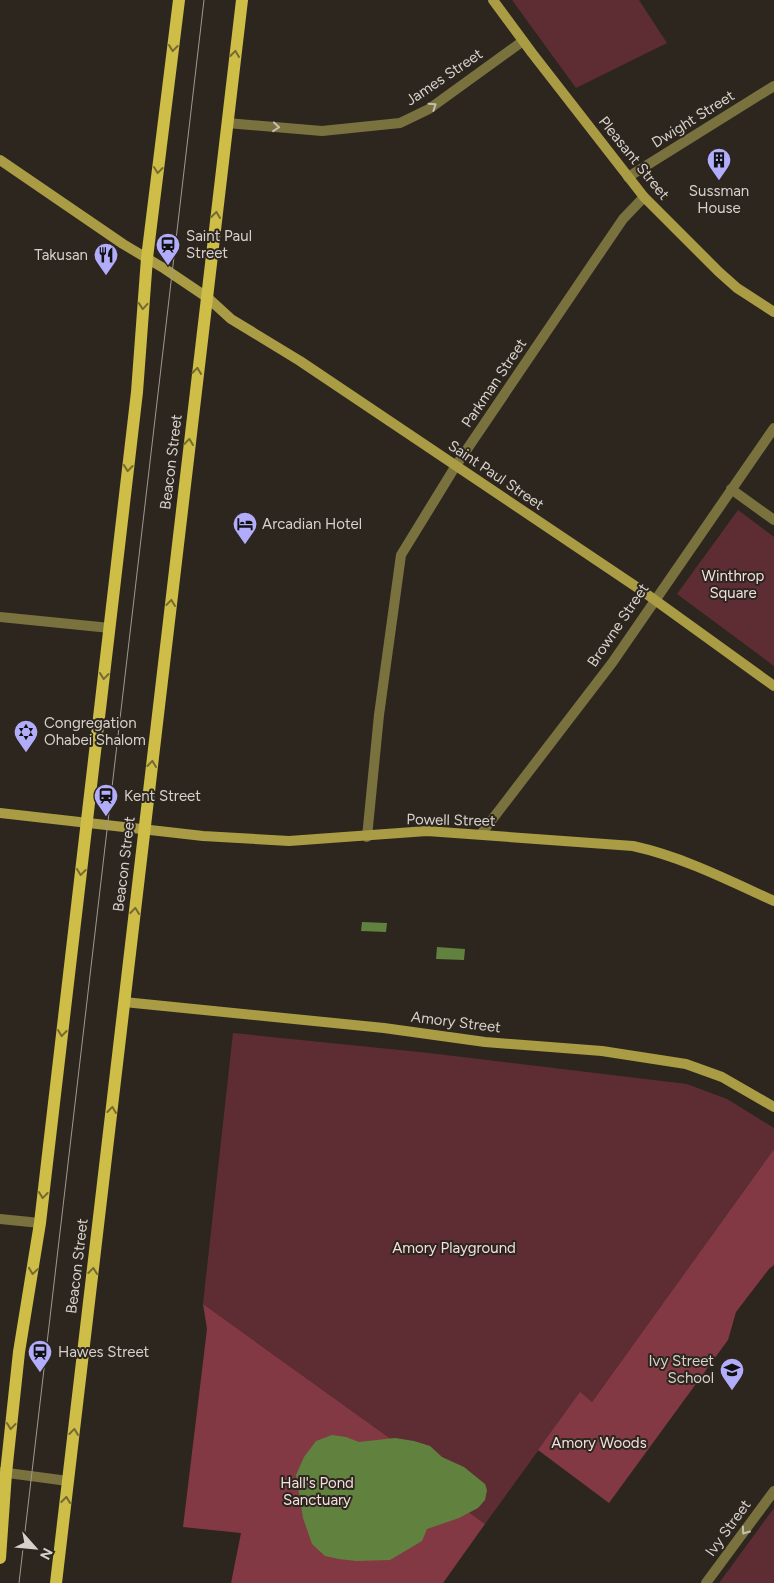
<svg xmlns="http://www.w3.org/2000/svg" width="774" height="1583" font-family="Figtree,sans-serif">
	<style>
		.green { fill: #5d2d33 }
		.forest { fill: #833944 }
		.water { fill: #61813e }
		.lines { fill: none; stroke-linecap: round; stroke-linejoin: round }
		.street { stroke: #7a723e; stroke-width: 10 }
		.secondary { stroke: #a99c44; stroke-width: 10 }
		.primary { stroke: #cebd47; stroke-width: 12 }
		.tram { stroke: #9e9892; stroke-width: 1 }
		.oneway { stroke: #756a30 }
		.oneway2 { stroke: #c4beb0 }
		.labels { text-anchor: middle; stroke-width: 4; stroke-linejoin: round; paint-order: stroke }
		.street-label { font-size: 15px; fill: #d6d1cc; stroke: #2d261e }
		.poi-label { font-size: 15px; fill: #d6d1cc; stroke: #2d261e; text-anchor: start }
		.park-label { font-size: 15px; fill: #f5dedf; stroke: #2d261e }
	</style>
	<rect width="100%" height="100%" fill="#2d261e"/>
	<path class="green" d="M512,0H639L667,43L576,88Z
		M738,510L774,537V666L677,594Z
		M233,1033L429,1053L687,1084L727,1099L774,1128V1149L592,1402L580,1393L485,1524L397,1460L402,1447L203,1304Z
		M774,1508V1583H719Z"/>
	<path class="forest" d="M774,1149V1265L769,1269L736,1312L728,1340L609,1503L538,1450L580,1392L592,1402Z
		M203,1304L402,1447L397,1460L485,1524L443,1583H231L241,1533L183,1527L207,1329Z"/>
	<path class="water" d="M362,922L387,923L386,932L361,931Z
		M437,947L465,949L464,960L436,959Z
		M332,1435L346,1437L359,1442L395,1438L414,1441L430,1446L442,1457L464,1467L485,1484L487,1490L485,1500L478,1508L459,1518L427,1529L422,1541L390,1560L356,1561L339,1559L325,1556L312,1544L303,1518L296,1475L304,1457L316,1441Z"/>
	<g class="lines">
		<path class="street" d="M227,123L322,131L400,123L429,109L523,41
			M628,177L774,86
			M731,489L774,520
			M0,617L110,628
			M481,834L612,663L774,428
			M367,837L379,715L401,555L455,467L591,266L623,219L644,197
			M0,1219L40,1223
			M0,1472L68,1481
			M706,1583L774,1491"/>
		<path class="secondary" d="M493,0L532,53L644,197L719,272L737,288L774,312
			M0,160L123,244L165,269L208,298L231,319L300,361L641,590L774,686
			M0,813L203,836L289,841L427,831L633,846C683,857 728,880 774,901
			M124,1002L384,1028L485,1042L602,1051L686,1064L722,1077L774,1107"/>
		<path class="primary" d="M0,1558L6,1473L19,1352L40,1223L137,392L147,258L179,0
			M56,1583L242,0"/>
		<path class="tram" d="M19,1583L204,0"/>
	</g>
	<defs><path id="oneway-chevron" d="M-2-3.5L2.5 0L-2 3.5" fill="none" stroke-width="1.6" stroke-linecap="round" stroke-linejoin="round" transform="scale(1.25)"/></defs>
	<g class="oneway">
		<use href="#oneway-chevron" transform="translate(173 48) rotate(97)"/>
		<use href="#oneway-chevron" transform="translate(235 54) rotate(-83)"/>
		<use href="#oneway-chevron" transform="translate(158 170) rotate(97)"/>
		<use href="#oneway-chevron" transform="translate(216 215) rotate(-83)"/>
		<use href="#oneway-chevron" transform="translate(143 306) rotate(95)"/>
		<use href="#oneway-chevron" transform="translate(197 371) rotate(-84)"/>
		<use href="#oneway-chevron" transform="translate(189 442) rotate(-83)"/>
		<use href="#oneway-chevron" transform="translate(128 468) rotate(96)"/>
		<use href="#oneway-chevron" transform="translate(171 603) rotate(-83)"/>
		<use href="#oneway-chevron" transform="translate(104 676) rotate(97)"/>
		<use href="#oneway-chevron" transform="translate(152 764) rotate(-83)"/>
		<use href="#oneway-chevron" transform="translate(81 872) rotate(97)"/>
		<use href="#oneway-chevron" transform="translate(135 911) rotate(-83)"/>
		<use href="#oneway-chevron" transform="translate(62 1033) rotate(97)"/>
		<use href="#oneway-chevron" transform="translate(112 1110) rotate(-83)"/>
		<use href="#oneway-chevron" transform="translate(43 1195) rotate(97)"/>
		<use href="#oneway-chevron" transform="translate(33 1271) rotate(98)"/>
		<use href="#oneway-chevron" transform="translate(93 1271) rotate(-83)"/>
		<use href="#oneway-chevron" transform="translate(11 1426) rotate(96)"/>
		<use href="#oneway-chevron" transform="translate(74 1432) rotate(-83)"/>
		<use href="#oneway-chevron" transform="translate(66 1500) rotate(-84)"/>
	</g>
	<g class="oneway2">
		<use href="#oneway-chevron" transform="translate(433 106) rotate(-34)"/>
		<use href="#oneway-chevron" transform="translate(276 127) rotate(5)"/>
		<use href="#oneway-chevron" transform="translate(745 1531) rotate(126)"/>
	</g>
	<defs>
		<symbol id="building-pin" viewBox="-11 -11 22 30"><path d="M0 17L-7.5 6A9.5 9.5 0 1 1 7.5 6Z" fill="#b1adfa" stroke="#2d261e"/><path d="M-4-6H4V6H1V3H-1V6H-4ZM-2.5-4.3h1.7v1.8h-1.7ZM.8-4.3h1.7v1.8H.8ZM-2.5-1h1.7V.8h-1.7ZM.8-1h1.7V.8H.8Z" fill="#111"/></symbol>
		<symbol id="station-pin" viewBox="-11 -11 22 30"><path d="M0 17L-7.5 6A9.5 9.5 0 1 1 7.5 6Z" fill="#b1adfa" stroke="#2d261e"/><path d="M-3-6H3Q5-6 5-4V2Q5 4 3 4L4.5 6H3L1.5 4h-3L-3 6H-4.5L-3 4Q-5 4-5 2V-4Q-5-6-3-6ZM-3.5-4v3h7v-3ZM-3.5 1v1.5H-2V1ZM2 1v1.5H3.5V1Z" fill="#111"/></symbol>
		<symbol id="restaurant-pin" viewBox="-11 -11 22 30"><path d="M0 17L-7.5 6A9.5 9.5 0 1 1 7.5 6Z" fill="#b1adfa" stroke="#2d261e"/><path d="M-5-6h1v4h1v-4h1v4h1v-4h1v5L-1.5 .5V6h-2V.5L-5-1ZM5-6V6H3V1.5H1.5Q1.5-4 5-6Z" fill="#111"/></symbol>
		<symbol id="hotel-pin" viewBox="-11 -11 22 30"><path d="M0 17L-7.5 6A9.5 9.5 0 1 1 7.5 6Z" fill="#b1adfa" stroke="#2d261e"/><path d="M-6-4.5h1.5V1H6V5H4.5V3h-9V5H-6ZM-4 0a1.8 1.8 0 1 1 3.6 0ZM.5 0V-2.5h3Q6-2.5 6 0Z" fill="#111"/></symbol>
		<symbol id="synagogue-pin" viewBox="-11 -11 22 30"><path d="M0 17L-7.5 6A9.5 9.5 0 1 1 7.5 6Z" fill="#b1adfa" stroke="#2d261e"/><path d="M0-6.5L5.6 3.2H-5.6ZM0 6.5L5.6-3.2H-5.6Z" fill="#111"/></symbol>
		<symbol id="school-pin" viewBox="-11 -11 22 30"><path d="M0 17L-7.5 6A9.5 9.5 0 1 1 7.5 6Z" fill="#b1adfa" stroke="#2d261e"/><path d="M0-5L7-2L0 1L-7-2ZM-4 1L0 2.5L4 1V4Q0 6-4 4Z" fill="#111"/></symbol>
	</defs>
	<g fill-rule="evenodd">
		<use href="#building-pin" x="705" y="146" width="28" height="38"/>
		<use href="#station-pin" x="154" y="231" width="28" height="38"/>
		<use href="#restaurant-pin" x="92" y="241" width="28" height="38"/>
		<use href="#hotel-pin" x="231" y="510" width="28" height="38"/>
		<use href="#synagogue-pin" x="12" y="718" width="28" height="38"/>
		<use href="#station-pin" x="92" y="782" width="28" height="38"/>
		<use href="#station-pin" x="26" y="1338" width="28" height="38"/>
		<use href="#school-pin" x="718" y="1356" width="28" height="38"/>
	</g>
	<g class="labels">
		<g class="street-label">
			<text transform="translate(444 77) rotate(-34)" y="5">James Street</text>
			<text transform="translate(693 119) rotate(-32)" y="5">Dwight Street</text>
			<text transform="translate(634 158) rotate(51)" y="5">Pleasant Street</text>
			<text transform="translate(494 383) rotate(-56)" y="5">Parkman Street</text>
			<text transform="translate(171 462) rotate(-83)" y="5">Beacon Street</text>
			<text transform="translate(496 475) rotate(34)" y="5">Saint Paul Street</text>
			<text transform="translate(618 625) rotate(-56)" y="5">Browne Street</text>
			<text transform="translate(451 820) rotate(1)" y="5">Powell Street</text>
			<text transform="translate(124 864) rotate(-83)" y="5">Beacon Street</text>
			<text transform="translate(456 1022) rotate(7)" y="5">Amory Street</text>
			<text transform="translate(77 1266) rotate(-83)" y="5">Beacon Street</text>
			<text transform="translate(728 1528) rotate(-54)" y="5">Ivy Street</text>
		</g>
		<g class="poi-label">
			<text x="719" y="196" text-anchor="middle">Sussman<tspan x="719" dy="17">House</tspan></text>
			<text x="186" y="241">Saint Paul<tspan x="186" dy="17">Street</tspan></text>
			<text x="88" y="260" text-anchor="end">Takusan</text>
			<text x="262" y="529">Arcadian Hotel</text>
			<text x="44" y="728">Congregation<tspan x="44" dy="17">Ohabei Shalom</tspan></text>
			<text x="124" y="801">Kent Street</text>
			<text x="58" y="1357">Hawes Street</text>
			<text x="714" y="1366" text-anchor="end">Ivy Street<tspan x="714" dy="17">School</tspan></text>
		</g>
		<g class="park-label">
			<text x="733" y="581">Winthrop<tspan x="733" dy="17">Square</tspan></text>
			<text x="454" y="1253">Amory Playground</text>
			<text x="599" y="1448">Amory Woods</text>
			<text x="317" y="1488">Hall's Pond<tspan x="317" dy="17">Sanctuary</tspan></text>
		</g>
	</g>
	<g transform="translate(35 1548) rotate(117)" stroke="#2d261e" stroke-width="4" paint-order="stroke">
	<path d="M0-4L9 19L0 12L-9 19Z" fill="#d6d1cc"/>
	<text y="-8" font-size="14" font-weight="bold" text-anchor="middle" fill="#d6d1cc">N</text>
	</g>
</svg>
